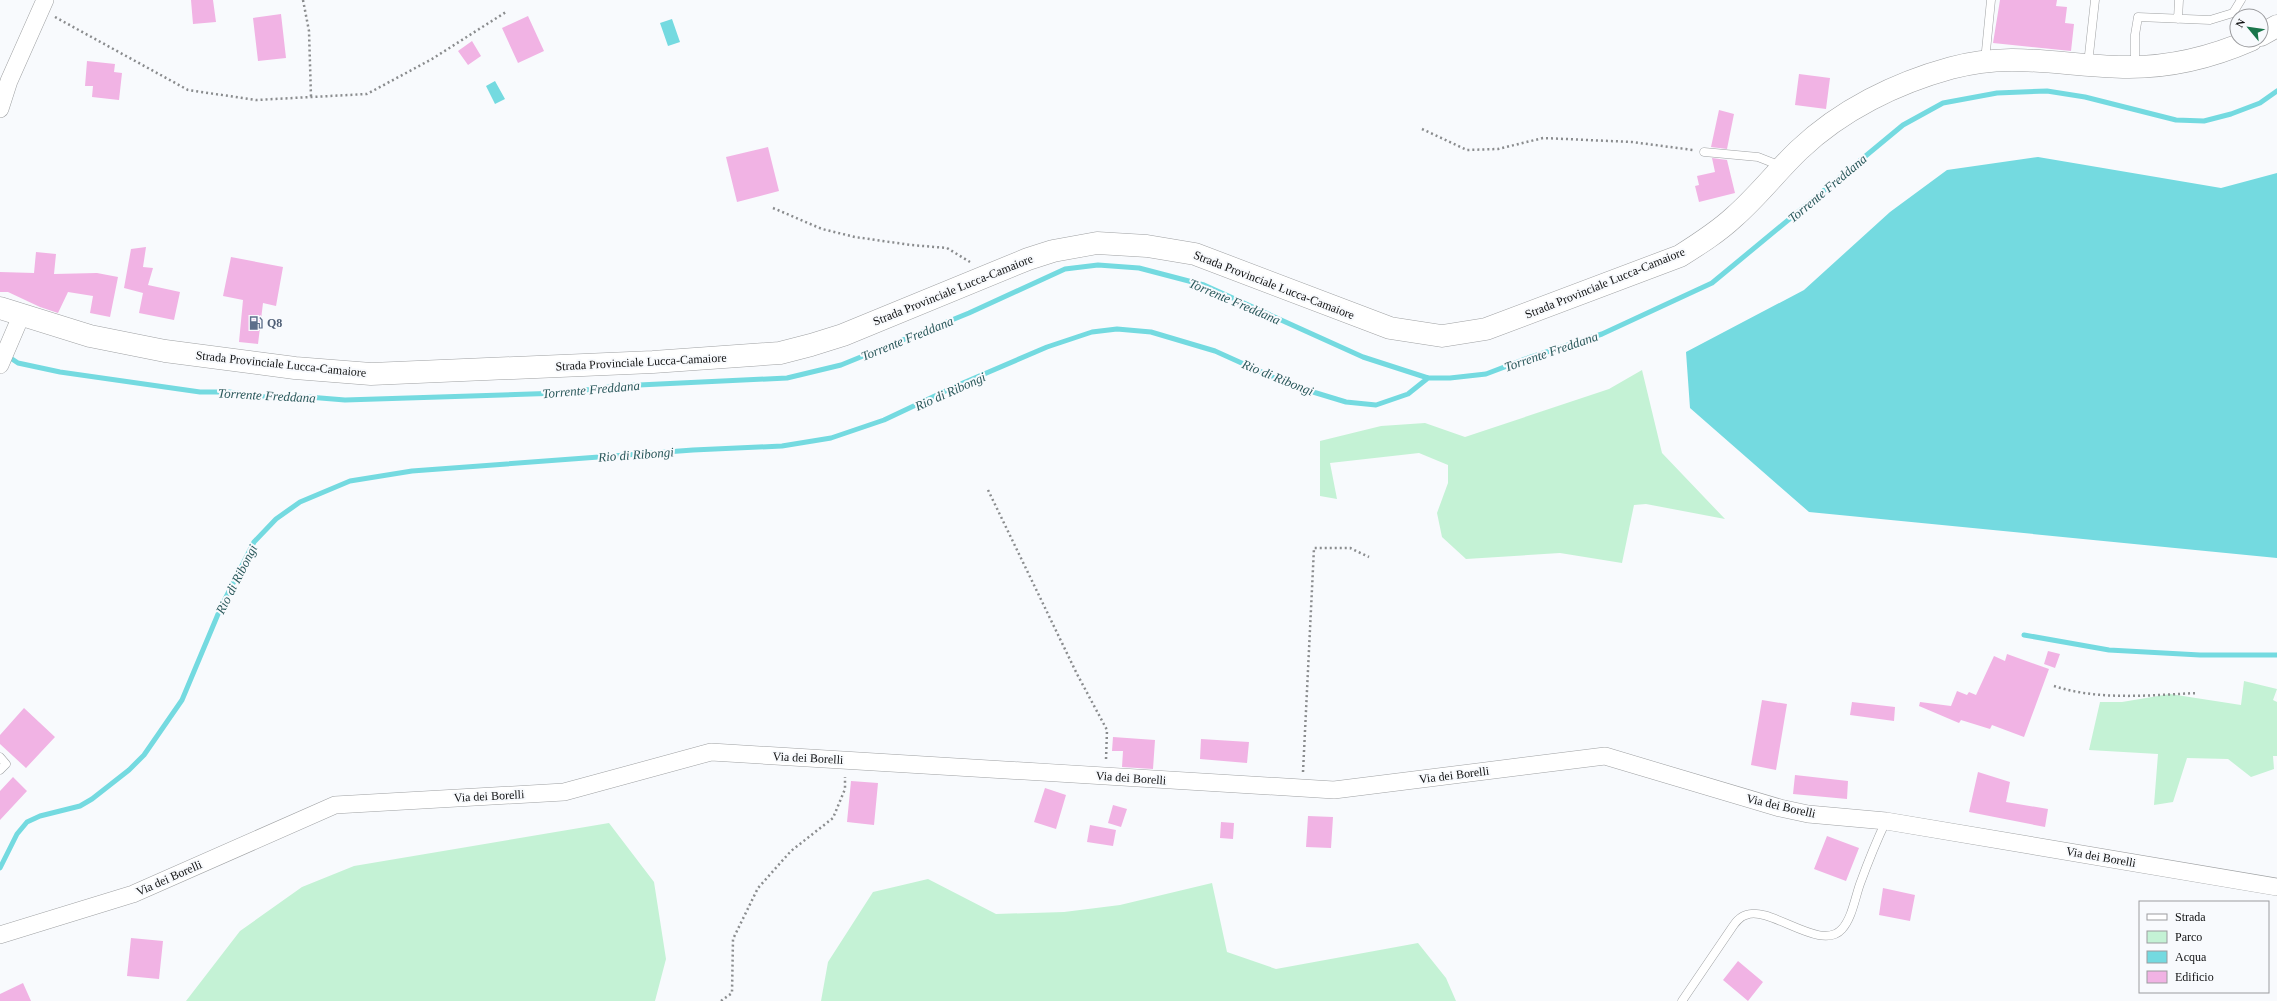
<svg xmlns="http://www.w3.org/2000/svg" width="2277" height="1001" font-family="Georgia,serif">
	<style>
		.green { fill: #c4f2d5 }
		.water { fill: #74dae0 }
		.lines { fill: none; stroke-linecap: round; stroke-linejoin: round }
		.stream { stroke: #74dae0; stroke-width: 5 }
		.building { fill: #f1b3e4 }
		.service-casing { stroke: #9fa1a3; stroke-width: 9 }
		.minor-casing { stroke: #9fa1a3; stroke-width: 18 }
		.secondary-casing { stroke: #9fa1a3; stroke-width: 23 }
		.path { stroke: #8a8c8e; stroke-width: 2.5; stroke-dasharray: 2 3; stroke-linecap: butt }
		.service { stroke: #fff; stroke-width: 8 }
		.minor { stroke: #fff; stroke-width: 17 }
		.secondary { stroke: #fff; stroke-width: 22 }
		.labels { text-anchor: middle; stroke-width: 4; stroke-linejoin: round; paint-order: stroke }
		.street-label { font-size: 12px; fill: #0f1011; stroke: #f8fafd }
		.service-label { font-size: 12px; font-weight: bold; fill: #4e5e75; stroke: #f8fafd; text-anchor: start }
		.water-label { font-size: 13px; font-style: italic; fill: #29575a; stroke: #f8fafd }
	</style>
	<rect width="100%" height="100%" fill="#f8fafd"/>
	<path class="green" d="M1642,370L1662,453L1725,519L1646,504L1634,505L1622,563L1560,553L1466,559L1442,537L1437,513L1448,483V465L1419,453L1330,463L1337,499L1320,496V441L1381,426L1425,423L1465,437L1609,389Z
		M2244,681L2277,689L2273,700L2277,702V756H2273L2274,769L2251,777L2228,759L2187,758L2173,802L2154,805L2158,754L2089,750L2100,702H2122L2170,694L2241,705Z
		M609,823L654,882L666,959L655,1001H186L240,931L302,887L354,866Z
		M928,879L996,914L1064,912L1120,905L1212,883L1227,952L1276,969L1418,943L1446,978L1456,1001H821L828,962L873,892Z"/>
	<path class="water" d="M672,19L680,42L668,46L660,23Z
		M495,81L505,99L495,104L486,86Z
		M2038,157L2221,188L2277,173V558L1809,512L1690,408L1686,352L1804,290L1890,212L1947,170Z"/>
	<g class="lines">
		<path class="stream" d="M6,355L18,363L60,372L200,392H229L265,397L296,396L345,400L561,393L618,386L787,378L841,365L969,313L1065,269L1098,265L1139,268L1204,285L1363,357L1428,378H1450L1486,374L1528,358L1602,334L1712,283L1903,125L1943,103L1997,93L2047,91L2085,97L2176,120L2204,121L2231,114L2260,103L2277,91
			M2024,635L2109,650L2200,655H2277
			M0,868L17,834L27,822L40,816L80,806L92,799L129,770L144,755L182,700L221,607L254,542L276,519L300,502L350,481L412,471L693,450L782,446L831,438L884,420L956,386L1047,347L1092,332L1117,329L1151,332L1215,351L1290,385L1346,402L1376,405L1408,394L1428,378"/>
	</g>
	<path class="building" d="M191,0H213L216,22L193,24Z
		M2000,0H2057L2056,6L2067,7L2065,23L2074,24L2071,51L1993,43Z
		M281,14L286,58L258,61L253,18Z
		M528,16L544,51L518,63L502,28Z
		M472,41L481,56L468,65L458,51Z
		M87,61L115,64L114,72L122,73L119,100L92,97L93,86H85Z
		M1799,74L1830,78L1826,109L1795,105Z
		M1719,110L1734,114L1727,149L1711,147Z
		M768,147L779,191L737,202L726,157Z
		M1712,158L1727,160L1735,193L1699,202L1695,186L1699,185L1697,176L1715,172Z
		M146,247L143,267L153,268L148,285L180,292L174,320L139,313L143,293L124,288L131,249Z
		M36,252L56,254L54,274L97,273L118,277L110,317L90,313L93,296L68,292L58,313L40,307L8,292H0V272L34,273Z
		M231,257L283,267L276,306L263,303L258,344L239,342L243,300L223,296Z
		M2048,651L2060,654L2055,668L2044,664Z
		M2007,654L2049,669L2024,737L1992,725L1990,729L1961,720L1959,723L1919,706L1920,702L1951,706L1957,691L1967,695L1969,692L1976,695L1994,656L2005,661Z
		M1762,700L1787,704L1776,770L1751,765Z
		M1852,702L1895,707L1894,721L1850,715Z
		M24,708L55,737L26,768L0,744V735Z
		M1113,737L1155,740L1153,769L1122,767L1123,751H1112Z
		M1201,739L1249,742L1247,763L1200,759Z
		M1978,772L2010,782L2006,802L2048,809L2045,827L1969,812Z
		M1795,775L1848,781L1847,799L1793,794Z
		M13,777L27,791L0,820V791Z
		M851,781L878,783L874,825L847,822Z
		M1045,788L1066,795L1056,829L1034,822Z
		M1113,805L1127,809L1121,827L1108,823Z
		M1308,816L1333,817L1331,848L1306,847Z
		M1221,822L1234,823L1233,839L1220,838Z
		M1090,825L1116,830L1113,846L1087,842Z
		M1827,836L1859,848L1846,881L1814,869Z
		M1883,888L1915,895L1910,921L1879,915Z
		M131,938L163,941L159,979L127,976Z
		M1738,961L1763,982L1748,1001L1723,980Z
		M23,983L31,1001H0V994Z"/>
	<g class="lines">
		<defs>
			<path id="service" d="M2178,19L2179,0
				M1985,61L1991,0
				M2088,64L2095,0
				M2135,66V35L2138,17L2210,20L2233,13L2241,0
				M1704,152L1758,157L1781,166
				M0,757L6,764L0,770
				M1682,1001L1731,929C1735,923 1739,917 1746,915C1770,905 1821,953 1842,929C1852,918 1855,898 1860,884C1868,862 1876,842 1886,821"/>
			<path id="minor" d="M0,109L9,81L45,0
				M0,365L21,316
				M0,935L133,894L335,805L564,792L711,752L1334,790L1605,756L1780,808L1808,814L1886,821L2277,887"/>
			<path id="secondary" d="M2261,35L2277,26
				M0,308L90,336L165,351L295,368L371,374L653,362L780,353L811,345L843,335L1028,259L1053,251L1097,243L1147,246L1195,254L1390,328L1442,336L1486,329L1680,256C1699,244 1718,232 1734,217C1758,196 1777,171 1799,150C1841,110 1896,83 1951,68C2013,51 2062,66 2123,67C2168,68 2210,58 2251,40"/>
		</defs>
		<use href="#service" class="service-casing"/>
		<use href="#minor" class="minor-casing"/>
		<use href="#secondary" class="secondary-casing"/>
		<path class="path" d="M303,0L309,31L311,97
			M55,17L188,90L256,100L367,94L432,59L506,12
			M1422,129L1467,150L1498,149L1543,138L1632,142L1693,150
			M773,208L822,229L855,237L911,245L947,248L970,262
			M988,490L1077,674L1107,730L1106,760
			M2054,686C2100,701 2150,695 2198,693
			M1303,772L1314,548H1350L1369,557
			M721,1001L732,993L733,939L758,888L791,851L833,818L845,789V777"/>
		<use href="#service" class="service"/>
		<use href="#minor" class="minor"/>
		<use href="#secondary" class="secondary"/>
	</g>
	<defs>
		<symbol id="fuel-bare" viewBox="-9 -9 18 18"><path d="M-5.5-6h7V0h2V4h1.3V-2.5L3-4.5l.8-.8L6-3V5H2.5V1h-1V6h-7ZM-4.2-4.7v3.2H.2V-4.7Z" fill="#5c6f8a" stroke="#f8fafd" stroke-width="2.5" paint-order="stroke"/></symbol>
	</defs>
	<g fill-rule="evenodd">
		<use href="#fuel-bare" x="246" y="313" width="20" height="20"/>
	</g>
	<g class="labels">
		<g class="street-label">
			<text transform="translate(1605 283) rotate(-22)" y="4">Strada Provinciale Lucca-Camaiore</text>
			<text transform="translate(1274 285) rotate(21)" y="4">Strada Provinciale Lucca-Camaiore</text>
			<text transform="translate(953 290) rotate(-22)" y="4">Strada Provinciale Lucca-Camaiore</text>
			<text transform="translate(641 362) rotate(-3)" y="4">Strada Provinciale Lucca-Camaiore</text>
			<text transform="translate(281 364) rotate(6)" y="4">Strada Provinciale Lucca-Camaiore</text>
			<text transform="translate(808 758) rotate(3)" y="4">Via dei Borelli</text>
			<text transform="translate(1454 775) rotate(-7)" y="4">Via dei Borelli</text>
			<text transform="translate(1131 778) rotate(4)" y="4">Via dei Borelli</text>
			<text transform="translate(489 796) rotate(-3)" y="4">Via dei Borelli</text>
			<text transform="translate(1781 806) rotate(13)" y="4">Via dei Borelli</text>
			<text transform="translate(2101 857) rotate(10)" y="4">Via dei Borelli</text>
			<text transform="translate(169 878) rotate(-24)" y="4">Via dei Borelli</text>
		</g>
		<g class="service-label">
			<text x="267" y="327">Q8</text>
		</g>
		<g class="water-label">
			<text transform="translate(1827 188) rotate(-40)" y="5">Torrente Freddana</text>
			<text transform="translate(1235 301) rotate(23)" y="5">Torrente Freddana</text>
			<text transform="translate(907 338) rotate(-22)" y="5">Torrente Freddana</text>
			<text transform="translate(1551 351) rotate(-19)" y="5">Torrente Freddana</text>
			<text transform="translate(1278 377) rotate(22)" y="5">Rio di Ribongi</text>
			<text transform="translate(591 389) rotate(-5)" y="5">Torrente Freddana</text>
			<text transform="translate(950 391) rotate(-24)" y="5">Rio di Ribongi</text>
			<text transform="translate(267 395) rotate(3)" y="5">Torrente Freddana</text>
			<text transform="translate(636 454) rotate(-4)" y="5">Rio di Ribongi</text>
			<text transform="translate(236 579) rotate(-63)" y="5">Rio di Ribongi</text>
		</g>
	</g>
	<rect x="2139" y="901" width="130" height="92" fill="#f8fafd" stroke="#9b9c9f"/>
	<rect x="2147" y="914" width="20" height="6" fill="#ffffff" stroke="#9b9c9f"/>
	<text x="2175" y="921" font-size="12" fill="#0f1011">Strada</text>
	<rect x="2147" y="931" width="20" height="12" fill="#c4f2d5" stroke="#9b9c9f"/>
	<text x="2175" y="941" font-size="12" fill="#0f1011">Parco</text>
	<rect x="2147" y="951" width="20" height="12" fill="#74dae0" stroke="#9b9c9f"/>
	<text x="2175" y="961" font-size="12" fill="#0f1011">Acqua</text>
	<rect x="2147" y="971" width="20" height="12" fill="#f1b3e4" stroke="#9b9c9f"/>
	<text x="2175" y="981" font-size="12" fill="#0f1011">Edificio</text>
	<g transform="translate(2249 28) rotate(299)"><circle r="19" fill="#f8fafd" stroke="#9b9c9f"/>
	<path d="M0-3L7 15L0 10L-7 15Z" fill="#1a764b"/>
	<text y="-6" font-size="11" font-weight="bold" text-anchor="middle" fill="#0f1011">N</text>
	</g>
</svg>
